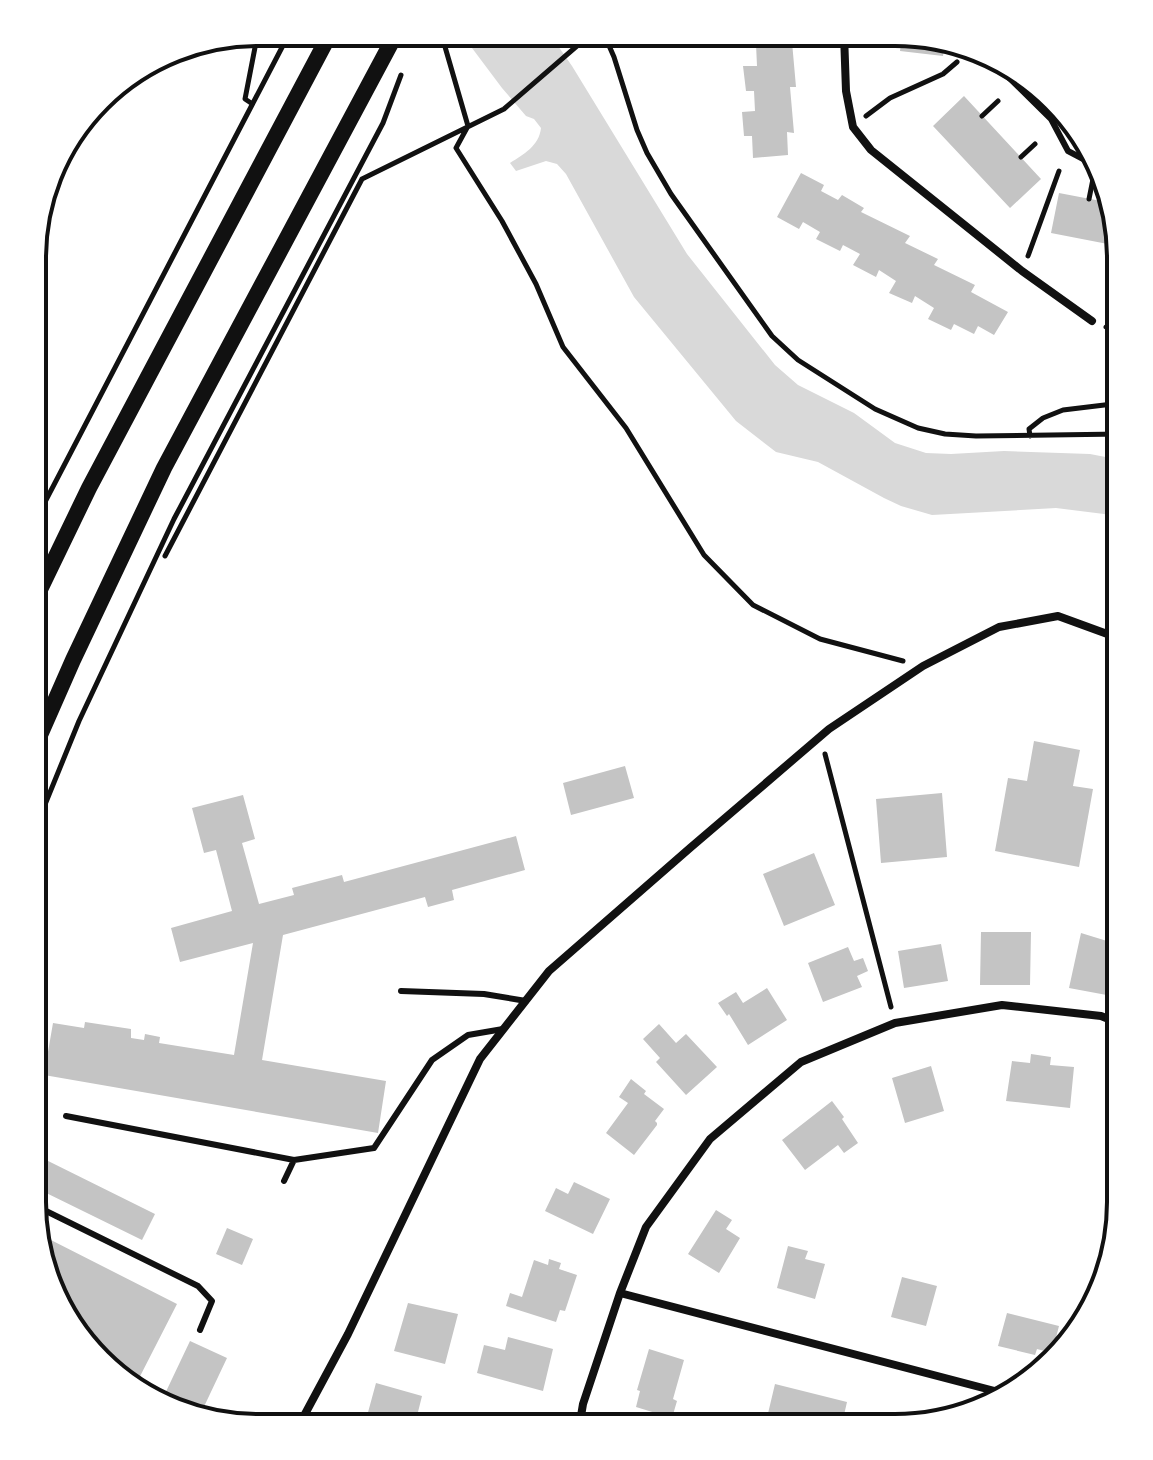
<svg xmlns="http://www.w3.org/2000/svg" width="1153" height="1460" font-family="Quicksand,sans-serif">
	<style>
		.water { fill: #d9d9d9 }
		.building { fill: #c4c4c4 }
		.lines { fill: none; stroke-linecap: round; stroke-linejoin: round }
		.path { stroke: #111; stroke-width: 5 }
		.service { stroke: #111; stroke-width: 6 }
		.minor { stroke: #111; stroke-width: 8 }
		.secondary { stroke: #111; stroke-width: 16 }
		.rim { fill: none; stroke: #111; stroke-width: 4 }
	</style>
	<rect width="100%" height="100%" fill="#fff"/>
	<path class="water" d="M464,33H549L572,66L687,254L775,365L798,385L854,413L895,443L926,453L951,454L1004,451L1090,454L1121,460V519L1104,514L1056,508L932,515L901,506L884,498L818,462L776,452L736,421L634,297L566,174L557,164L546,161L516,171L510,163C524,154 539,146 541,128L534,119L526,116L502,88L472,48Z"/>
	<path class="building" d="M747,33L799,34V41L792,42L796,87H790L794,133L787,132L788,155L753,158L752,136H744L742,112L755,111L754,91H746L743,66H757L756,44H748Z
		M902,34H925L945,42L943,56L900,51Z
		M964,96L1041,179L1010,208L933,126Z
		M801,173L824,185L821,191L838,200L842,195L864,208L861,212L910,236L905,243L938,259L934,265L975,285L971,292L1008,312L994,335L978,326L974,334L954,324L951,330L928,319L934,308L915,296L912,303L889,293L896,281L879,270L876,277L853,265L860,254L843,245L840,251L816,239L820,232L803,222L799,229L777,217Z
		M1059,193L1106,202L1118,246L1051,233Z
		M1034,741L1080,750L1073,786L1093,789L1079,867L995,851L1008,778L1027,781Z
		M625,766L634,798L571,815L563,783Z
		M942,793L947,857L881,863L876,799Z
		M243,795L255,839L242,843L259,904L294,895L292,888L342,875L344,882L516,836L525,870L452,890L454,900L428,907L425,897L283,935L262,1060L386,1081L378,1133L44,1075L53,1023L84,1028L85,1022L131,1029V1038L144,1040L145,1034L160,1037L159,1043L234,1055L253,943L180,962L171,928L232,911L216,850L204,853L192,808Z
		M814,853L835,905L784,926L763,874Z
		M981,932H1031L1030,985H980Z
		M1081,933L1120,945L1112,996L1069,988Z
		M941,944L948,981L904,988L898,951Z
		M848,947L854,961L863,958L868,971L857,976L862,987L823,1002L808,963Z
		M767,988L787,1020L748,1045L729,1014L727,1016L718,1003L736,992L743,1003Z
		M659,1024L676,1043L686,1034L717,1067L686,1095L656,1062L660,1058L643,1039Z
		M1031,1054L1051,1057L1050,1065L1074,1067L1070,1108L1006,1101L1012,1061L1030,1063Z
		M931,1066L944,1111L905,1123L892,1078Z
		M631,1079L646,1091L644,1094L664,1109L655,1121L657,1123V1125L634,1155L606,1133L628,1103L619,1097Z
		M832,1101L844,1117L842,1119L858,1143L844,1153L838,1145L805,1170L782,1140Z
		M32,1153L155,1214L142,1240L32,1186Z
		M574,1182L610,1199L593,1234L545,1211L556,1188L568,1194Z
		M716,1210L732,1220L726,1229L740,1238L719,1273L688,1254Z
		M227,1228L253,1239L242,1265L216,1254Z
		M45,1237L177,1304L133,1390L62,1314L42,1241Z
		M788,1246L808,1251L805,1259L825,1264L815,1299L777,1288Z
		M549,1259L561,1263L559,1269L577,1275L565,1311L560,1310L556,1322L506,1306L510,1293L522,1297L534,1260L548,1265Z
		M902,1277L937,1286L926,1326L891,1317Z
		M408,1303L458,1314L445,1364L394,1351Z
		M1007,1313L1059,1326L1052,1353L1037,1349L1035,1355L998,1346Z
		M508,1337L553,1349L543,1391L477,1373L484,1345L505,1350Z
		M190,1341L227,1358L201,1413L162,1400Z
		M649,1349L684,1360L673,1399L677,1401L672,1418L636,1407L640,1391L637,1390Z
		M376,1383L422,1396L416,1420L421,1422L419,1427H364Z
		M775,1384L847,1402L841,1428L765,1426Z
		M495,1420L526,1426V1428H494Z"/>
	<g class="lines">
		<path class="path" d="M441,33L468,126L456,148L502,221L536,284L563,347L626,428L704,555L753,605L820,639L903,661
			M601,33L607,41L614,57L637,130L647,153L671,194L772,336L798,360L875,409L918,428L945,434L976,436L1121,434
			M251,103L245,99L258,32
			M866,116L890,98L943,74L957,62
			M982,116L998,101
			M1021,157L1035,144
			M362,179L504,109L592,33
			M1089,199L1093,179
			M1028,256L1059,171
			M1106,327L1111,329L1121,327
			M1030,436L1029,429L1043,418L1063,410L1121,403
			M33,525L290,32
			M165,556L362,179
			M825,754L891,1007
			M33,834L79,721L174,519L383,123L401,75"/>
		<path class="service" d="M990,59L1051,119L1068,151L1087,161L1096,163
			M401,991L484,994L526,1001
			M66,1116L294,1160L374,1148L432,1060L468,1035L503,1029
			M284,1181L294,1160
			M37,1220L42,1209L198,1286L212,1301L200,1330"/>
		<path class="minor" d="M844,34L846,91L853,127L871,150L1022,271L1092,321
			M620,1293L1010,1395
			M298,1427L348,1334L480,1059L549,971L690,848L829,729L923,666L999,627L1058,616L1121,639
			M579,1428L583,1404L620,1293L646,1227L710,1139L801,1062L895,1023L1002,1005L1101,1016L1121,1024"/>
		<path class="secondary" d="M33,604L89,488L331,32
			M33,751L73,660L164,468L397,32"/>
	</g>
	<path d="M0 0H1153V1460H0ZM258 46H895A212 212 0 0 1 1107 258V1202A212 212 0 0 1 895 1414H258A212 212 0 0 1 46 1202V258A212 212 0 0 1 258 46Z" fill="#fff" fill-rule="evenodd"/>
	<path class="rim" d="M258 46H895A212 212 0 0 1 1107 258V1202A212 212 0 0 1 895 1414H258A212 212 0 0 1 46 1202V258A212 212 0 0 1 258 46Z"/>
</svg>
